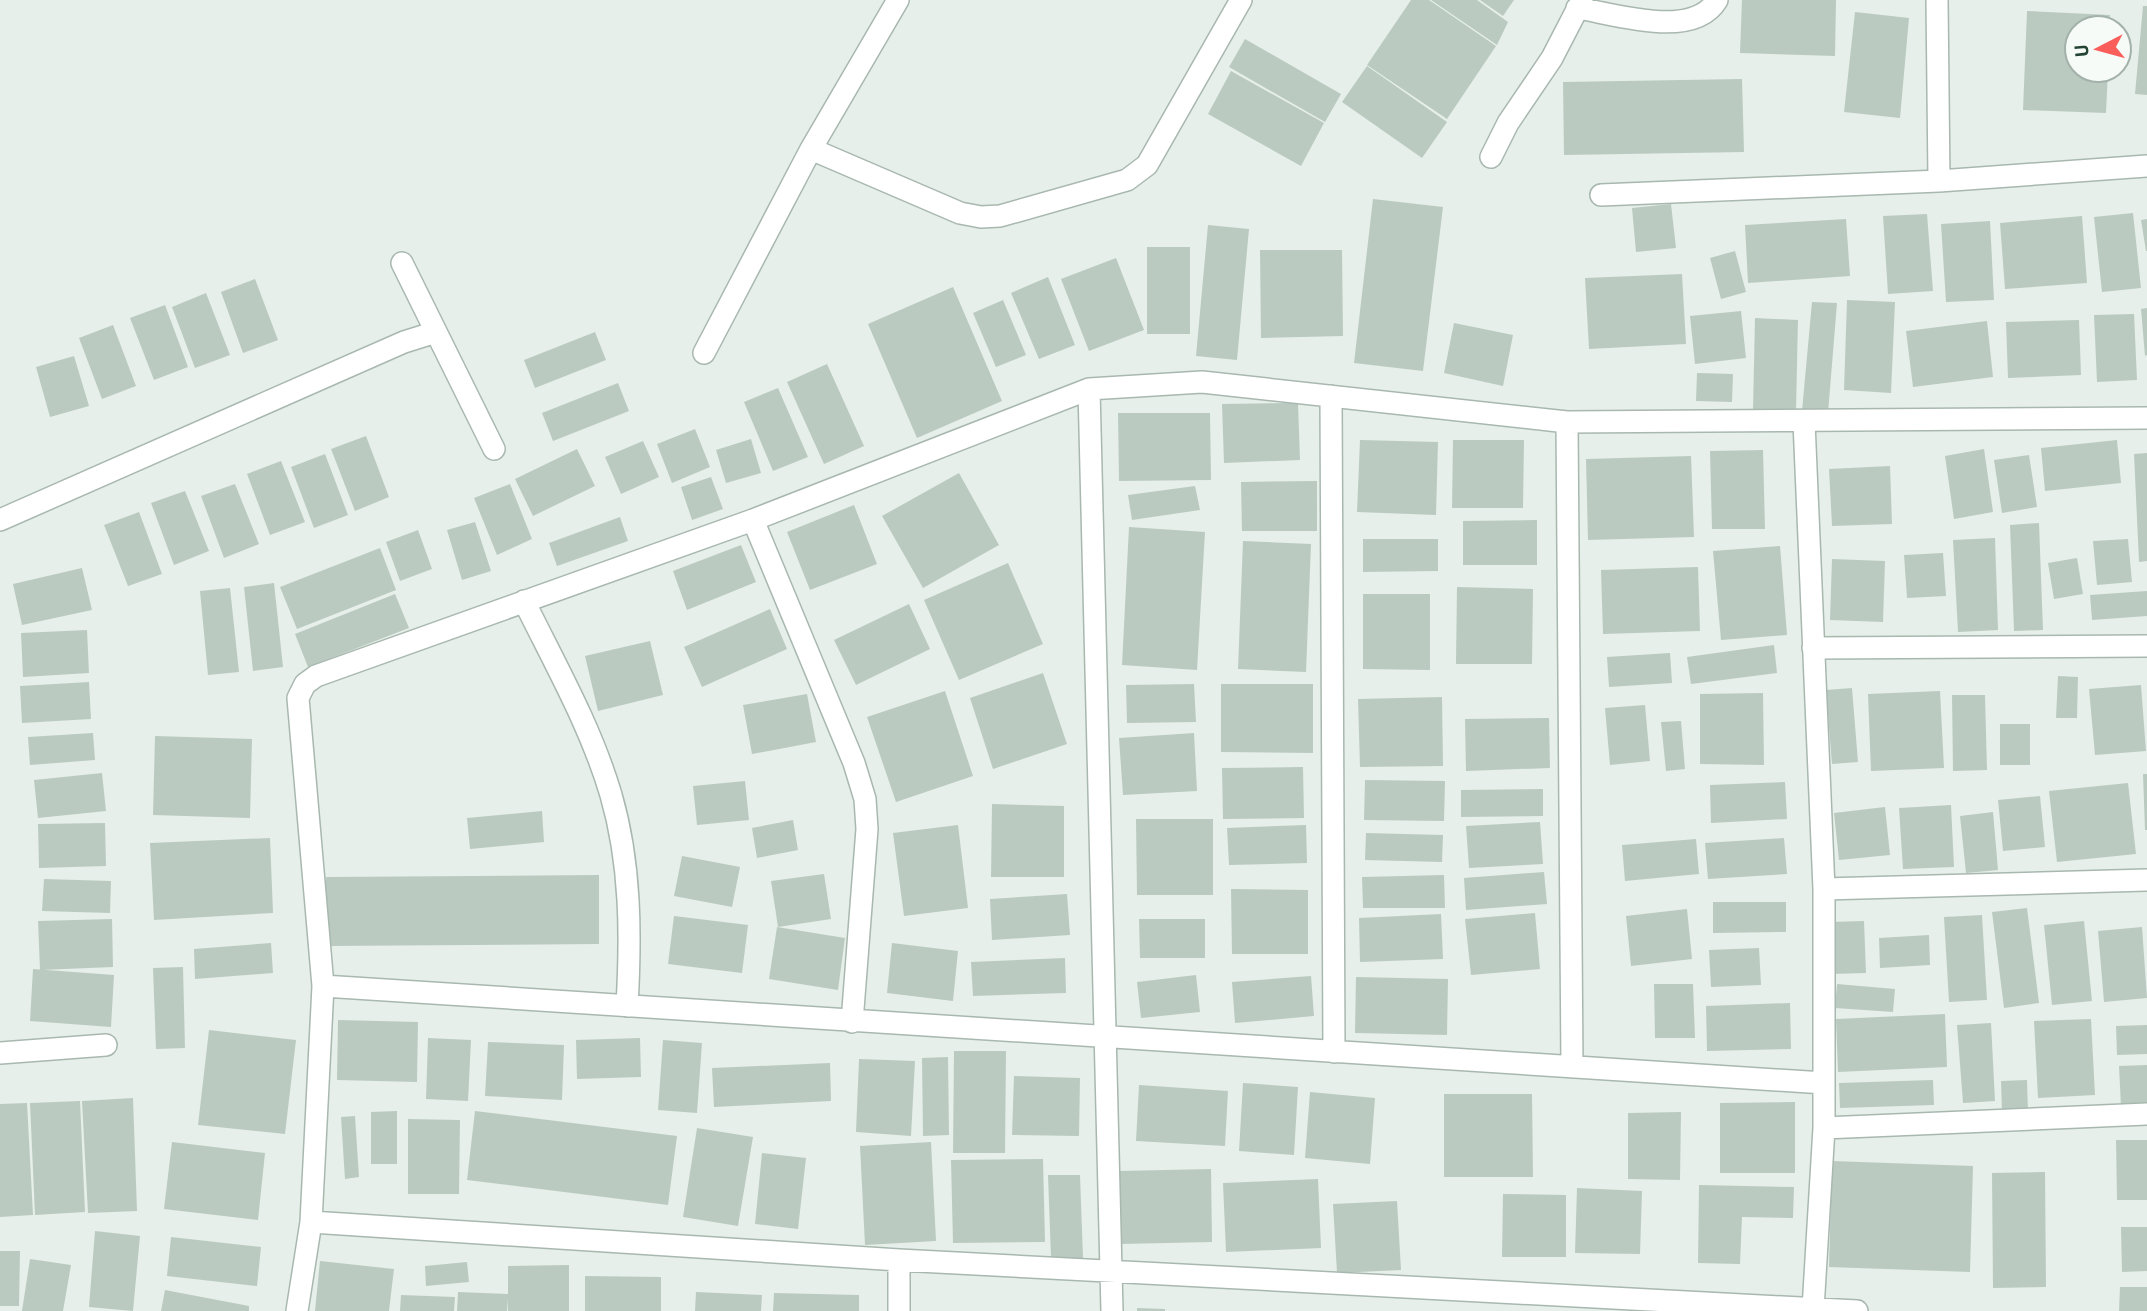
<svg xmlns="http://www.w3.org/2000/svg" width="2147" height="1311" font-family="'PT Sans',sans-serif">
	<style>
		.building { fill: #bacac1 }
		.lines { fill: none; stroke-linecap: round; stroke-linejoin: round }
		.minor-casing { stroke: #a8b8af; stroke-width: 24 }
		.minor { stroke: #fff; stroke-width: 21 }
	</style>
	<rect width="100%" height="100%" fill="#e6efe9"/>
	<path class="building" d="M1411,0H1429L1496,46L1447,119L1367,65Z
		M1431,0H1477L1508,22L1497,45Z
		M1480,0H1514L1503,16Z
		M1742,0H1836L1835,56L1740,53Z
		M2143,6H2147V95L2135,94Z
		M2027,11L2110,15L2109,28H2077V70H2108L2106,113L2023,110Z
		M1855,12L1909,18L1900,118L1844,112Z
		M1245,39L1341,94L1325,122L1229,67Z
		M1367,66L1447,122L1422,158L1342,102Z
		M1231,71L1324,123L1301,166L1208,114Z
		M1742,79L1744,152L1564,155L1563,82Z
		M1373,199L1443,207L1423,371L1354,363Z
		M1671,204L1676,248L1636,252L1632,208Z
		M2133,213L2141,288L2102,292L2094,217Z
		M1927,214L1933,291L1888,294L1883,216Z
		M2082,216L2087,283L2005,289L2000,223Z
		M1846,219L1850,276L1748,283L1745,225Z
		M2147,219V251H2146L2141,220Z
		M1990,221L1994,300L1946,302L1941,224Z
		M1208,225L1249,229L1237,360L1196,356Z
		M1147,247H1190V334H1147Z
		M1260,250H1342L1343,336L1261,338Z
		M1735,251L1746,292L1721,299L1710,258Z
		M1116,258L1144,330L1089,351L1061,279Z
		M1682,274L1686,344L1589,349L1585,278Z
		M1048,277L1075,345L1039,359L1011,293Z
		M255,279L278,340L243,353L221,292Z
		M953,287L1002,401L917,438L868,324Z
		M206,293L230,355L195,368L172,307Z
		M1003,300L1026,355L996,367L973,313Z
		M1847,300L1895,302L1891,393L1844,390Z
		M1812,302L1837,303L1828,413L1802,411Z
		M165,305L188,367L154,380L130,318Z
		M2147,308V355L2145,356L2141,309Z
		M1741,311L1746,358L1695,364L1690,316Z
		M2134,314L2137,380L2097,382L2094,315Z
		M1755,318L1798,320L1796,410L1753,409Z
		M2079,320L2081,375L2008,378L2006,322Z
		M1987,321L1993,377L1913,387L1906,331Z
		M1454,323L1513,335L1503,386L1444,373Z
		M113,325L136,386L102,399L79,338Z
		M595,332L606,360L535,388L524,360Z
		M74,356L89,406L50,417L36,367Z
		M827,364L864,446L824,464L787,382Z
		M1697,373L1733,374L1732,402L1696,401Z
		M618,383L629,411L553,441L542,413Z
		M778,388L808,457L773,471L744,402Z
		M1298,403L1300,460L1224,463L1222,404Z
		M1118,413H1210L1211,480L1119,481Z
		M695,429L710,467L672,483L657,444Z
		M366,436L389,497L355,511L331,449Z
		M751,439L761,473L726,483L716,450Z
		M1360,440L1438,442L1436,515L1357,512Z
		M1453,440H1524L1523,508H1452Z
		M2117,440L2121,483L2045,491L2041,448Z
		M643,441L659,477L621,494L605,457Z
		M577,449L595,486L533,516L515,479Z
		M1984,449L1993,512L1954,519L1945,456Z
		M1763,450L1765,529H1712L1710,451Z
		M2147,453V561L2139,562L2134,454Z
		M325,454L348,515L314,528L291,467Z
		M2029,455L2037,507L2002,513L1994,460Z
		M1691,456L1694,537L1588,540L1586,459Z
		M281,461L305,522L270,535L247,474Z
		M1890,466L1892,524L1832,526L1829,469Z
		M959,473L999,545L923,588L882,516Z
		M711,477L723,509L692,520L681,487Z
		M1317,481V531H1242L1241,482Z
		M235,484L259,544L224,558L201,496Z
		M510,484L532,539L497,555L474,498Z
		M1195,486L1200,510L1132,520L1128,495Z
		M185,491L209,551L174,565L151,503Z
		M854,505L877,564L810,590L787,532Z
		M139,512L162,574L128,586L104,525Z
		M620,517L628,541L557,566L549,543Z
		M1537,520V565H1463V521Z
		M475,522L491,571L462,580L447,530Z
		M2039,523L2043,630L2014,631L2010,525Z
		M1129,527L1205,532L1197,670L1122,665Z
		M418,530L432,569L400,581L386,542Z
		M1995,538L1998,630L1958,632L1953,540Z
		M1363,539H1438V571L1363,572Z
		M2128,539L2132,582L2097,585L2093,541Z
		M1243,541L1311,544L1306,672L1238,669Z
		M741,545L756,582L687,610L673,571Z
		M1780,546L1787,635L1721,640L1713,551Z
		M380,548L396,590L297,629L280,587Z
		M1943,553L1946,596L1907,598L1904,555Z
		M2077,558L2083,594L2054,599L2048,563Z
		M1832,559L1885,561L1883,622L1830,620Z
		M1008,563L1043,644L959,680L924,600Z
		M1698,567L1700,631L1603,634L1601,570Z
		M82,568L92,610L22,625L13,584Z
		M274,583L283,667L253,671L244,587Z
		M1457,587L1533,589L1532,664H1456Z
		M230,588L239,672L208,675L200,591Z
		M2147,591V616L2092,620L2090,595Z
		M395,594L409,628L308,667L295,634Z
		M1363,594H1430V670L1363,669Z
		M909,604L930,649L856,685L834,640Z
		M770,609L787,649L702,687L684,647Z
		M87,630L89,673L23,677L21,633Z
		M650,641L663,695L598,711L585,656Z
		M1774,645L1777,673L1691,684L1687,657Z
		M1670,653L1672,683L1609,687L1607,657Z
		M1043,673L1067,744L993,769L970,698Z
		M2058,676L2078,677L2077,718H2056Z
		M89,682L91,719L22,723L20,686Z
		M1194,684L1196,722L1127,723L1126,685Z
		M1221,684H1313V753L1221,752Z
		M2141,685L2146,751L2095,755L2089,689Z
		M1852,688L1858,762L1832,764L1826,690Z
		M945,691L973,776L896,802L867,717Z
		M1940,691L1944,768L1871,771L1868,694Z
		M1763,693L1764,765L1700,764V694Z
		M807,694L816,742L752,754L743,705Z
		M1952,695H1985L1987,770L1953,771Z
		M1442,697L1443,766L1360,767L1358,699Z
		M1645,705L1650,761L1610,765L1605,708Z
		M1549,718L1550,768L1466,771L1465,719Z
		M1681,721L1685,769L1666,771L1661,722Z
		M2000,724H2030V765H2000Z
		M93,733L95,760L30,765L28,737Z
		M1194,733L1197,791L1123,795L1119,738Z
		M155,736L252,739L250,818L153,815Z
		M1303,767L1304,818L1223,819L1222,768Z
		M102,773L106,811L38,818L34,780Z
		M2143,774H2147V830H2145Z
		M1365,780L1445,781L1444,821L1364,820Z
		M745,781L749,820L697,825L693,786Z
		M1785,782L1787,819L1711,823L1710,785Z
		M2128,783L2136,854L2057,862L2049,791Z
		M1543,789V816L1461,817V790Z
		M2040,796L2045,847L2003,851L1998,800Z
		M992,804L1064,806V877H991Z
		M1951,805L1954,867L1903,869L1899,808Z
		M1885,807L1890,855L1839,860L1834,813Z
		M542,811L544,842L470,849L467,818Z
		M1993,812L1998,870L1966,873L1960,816Z
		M1136,819H1213V895H1137Z
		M793,820L798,850L757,858L752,828Z
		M1540,822L1543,864L1469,868L1466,826Z
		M105,823L106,866L39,868L38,824Z
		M958,825L968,908L904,916L893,833Z
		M1306,825L1307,863L1229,865L1227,828Z
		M1366,833L1443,835L1442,862L1365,860Z
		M270,838L273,913L154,920L150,843Z
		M1784,838L1787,874L1708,879L1705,843Z
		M1696,839L1699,874L1625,881L1622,845Z
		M682,856L740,867L732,907L674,896Z
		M1544,872L1547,904L1466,910L1464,878Z
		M824,874L831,919L778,927L771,881Z
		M599,875V944L326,946V877Z
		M1444,875L1445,908H1363L1362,877Z
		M44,879L111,881L110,913L42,911Z
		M1231,889L1308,890V954H1232Z
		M1067,894L1070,935L992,940L990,899Z
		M1713,902H1786V932L1713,933Z
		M2027,908L2039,1003L2004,1008L1992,912Z
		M1687,909L1692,959L1631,966L1626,916Z
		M1535,913L1540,969L1471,975L1465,919Z
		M1441,914L1443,959L1360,962L1359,918Z
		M1982,915L1987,1000L1949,1002L1944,917Z
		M674,916L748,925L742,973L668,964Z
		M112,919L113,967L40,970L38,921Z
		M1139,919H1205V958H1140Z
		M1864,921L1866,973L1831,974L1829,922Z
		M2084,921L2092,1001L2052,1005L2044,925Z
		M777,927L845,938L838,990L769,979Z
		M2142,927L2147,998L2104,1002L2098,931Z
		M1929,935L1930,965L1880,968L1879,938Z
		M271,943L273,973L195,979L194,949Z
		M892,943L958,951L953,1001L887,993Z
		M1759,948L1761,985L1711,987L1709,950Z
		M1065,958L1066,993L973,996L971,962Z
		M183,967L185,1048L156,1049L153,968Z
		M33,969L114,975L111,1027L30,1021Z
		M1196,975L1200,1012L1141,1018L1137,982Z
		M1311,976L1314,1016L1235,1023L1232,982Z
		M1356,977L1448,979L1447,1035L1355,1033Z
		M1654,984H1693L1695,1038H1655Z
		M1837,984L1895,989L1893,1012L1835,1008Z
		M1790,1003L1791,1049L1707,1051L1706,1006Z
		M1945,1014L1947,1067L1838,1072L1836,1019Z
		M2091,1019L2095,1095L2038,1098L2034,1021Z
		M338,1020L418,1022L417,1082L337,1080Z
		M1991,1023L1995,1101L1963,1103L1957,1025Z
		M2147,1025V1054L2117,1055L2116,1026Z
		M209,1030L296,1040L285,1134L198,1125Z
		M428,1038L471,1040L468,1101L426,1099Z
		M640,1038L641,1077L577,1079L576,1040Z
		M663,1040L702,1043L697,1113L658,1110Z
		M488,1042L564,1045L562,1100L485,1096Z
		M954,1051H1006L1005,1153H953Z
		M948,1057L949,1135L923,1136L922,1058Z
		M859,1059L915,1061L911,1136L856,1132Z
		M830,1063L831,1101L714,1107L712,1068Z
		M2147,1065V1106L2121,1107L2119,1066Z
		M1014,1076L1080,1078L1079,1136L1012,1135Z
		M1933,1080L1934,1105L1840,1108L1839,1083Z
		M2027,1080L2028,1112H2002L2001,1081Z
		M1243,1083L1298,1087L1294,1155L1239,1151Z
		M1139,1085L1228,1091L1225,1146L1136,1141Z
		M1310,1092L1375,1098L1370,1164L1305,1158Z
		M1444,1094H1532L1533,1177H1444Z
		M133,1098L137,1211L88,1213L82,1101Z
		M80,1101L85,1212L35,1215L30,1103Z
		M1795,1102V1173H1720V1103Z
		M27,1103L33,1215L0,1217V1104Z
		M397,1111V1164H371V1112Z
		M475,1111L677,1136L668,1205L467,1180Z
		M1681,1112L1680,1180L1628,1179V1113Z
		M355,1116L359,1177L345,1179L341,1117Z
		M408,1119L460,1120L459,1194H408Z
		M697,1128L753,1137L738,1226L683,1217Z
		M2116,1140H2147V1200H2117Z
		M172,1142L265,1153L258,1220L164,1209Z
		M931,1142L936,1241L865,1245L860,1146Z
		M762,1153L806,1158L798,1229L755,1224Z
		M1043,1159L1045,1242L953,1243L951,1160Z
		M1832,1161L1973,1166L1970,1272L1829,1267Z
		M1211,1169L1212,1242L1120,1244L1119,1171Z
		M2045,1172L2046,1287L1993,1288L1992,1173Z
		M1048,1175H1080L1083,1258H1051Z
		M1318,1179L1321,1248L1226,1252L1223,1183Z
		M1699,1185L1794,1187L1793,1218L1742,1217L1740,1264L1698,1263Z
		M1577,1188L1642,1191L1640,1254L1575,1253Z
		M1503,1194L1566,1195V1257H1502Z
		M1397,1201L1401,1270L1337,1273L1333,1204Z
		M2121,1227H2147V1271L2122,1272Z
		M95,1231L140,1236L133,1311L89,1307Z
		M171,1237L261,1247L257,1286L167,1276Z
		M0,1251H20L19,1306H0Z
		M30,1259L71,1265L63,1311H22Z
		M320,1261L394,1269L389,1311H315Z
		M467,1262L469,1282L426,1286L425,1266Z
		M569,1265V1311H508V1299L507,1311H457L458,1292L508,1294V1266Z
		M585,1276L661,1277V1311H585Z
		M2120,1287H2147V1311H2119Z
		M165,1290L249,1306V1311H161Z
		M696,1292L762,1295L761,1311H695Z
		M774,1293L859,1295V1311H773Z
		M401,1295L455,1297L454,1311H400Z
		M1137,1308L1165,1309V1311H1137Z"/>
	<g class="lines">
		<defs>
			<path id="minor" d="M1937,0L1939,181
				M1577,8C1615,14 1693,40 1717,0
				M811,149L960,213L981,217L1000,216L1127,180L1147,165L1241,0
				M1491,157L1508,123L1552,58L1582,0
				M1601,195L1939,181L2147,166
				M402,263L494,449
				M704,353L811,149L898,0
				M1089,389L1112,1311
				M1331,396L1334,1052
				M1567,422L1572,1067
				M1804,422L1824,889V1128L1813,1309
				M0,520L404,342L436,332
				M753,520L854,763L865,799L867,829L852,1022
				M524,601C555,664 591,727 611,795C631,864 631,935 627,1006
				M1813,648L2147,646
				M1824,889L2147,880
				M323,986L1824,1083
				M0,1053L106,1045
				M1824,1128L2147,1114
				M311,1222L323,986L298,698L305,684L316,676L753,520L1089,389L1202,382L1567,422L2147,418
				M297,1311L311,1222L899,1260L1857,1311
				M899,1311V1260"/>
		</defs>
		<use href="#minor" class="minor-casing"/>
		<use href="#minor" class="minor"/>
	</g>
	<g transform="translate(2098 49) rotate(264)"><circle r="33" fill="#f7fbf8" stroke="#a2b1a9" stroke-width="2"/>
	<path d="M0-5L12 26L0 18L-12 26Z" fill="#f95e5a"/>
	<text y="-10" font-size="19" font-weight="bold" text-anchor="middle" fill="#234333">U</text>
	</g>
</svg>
